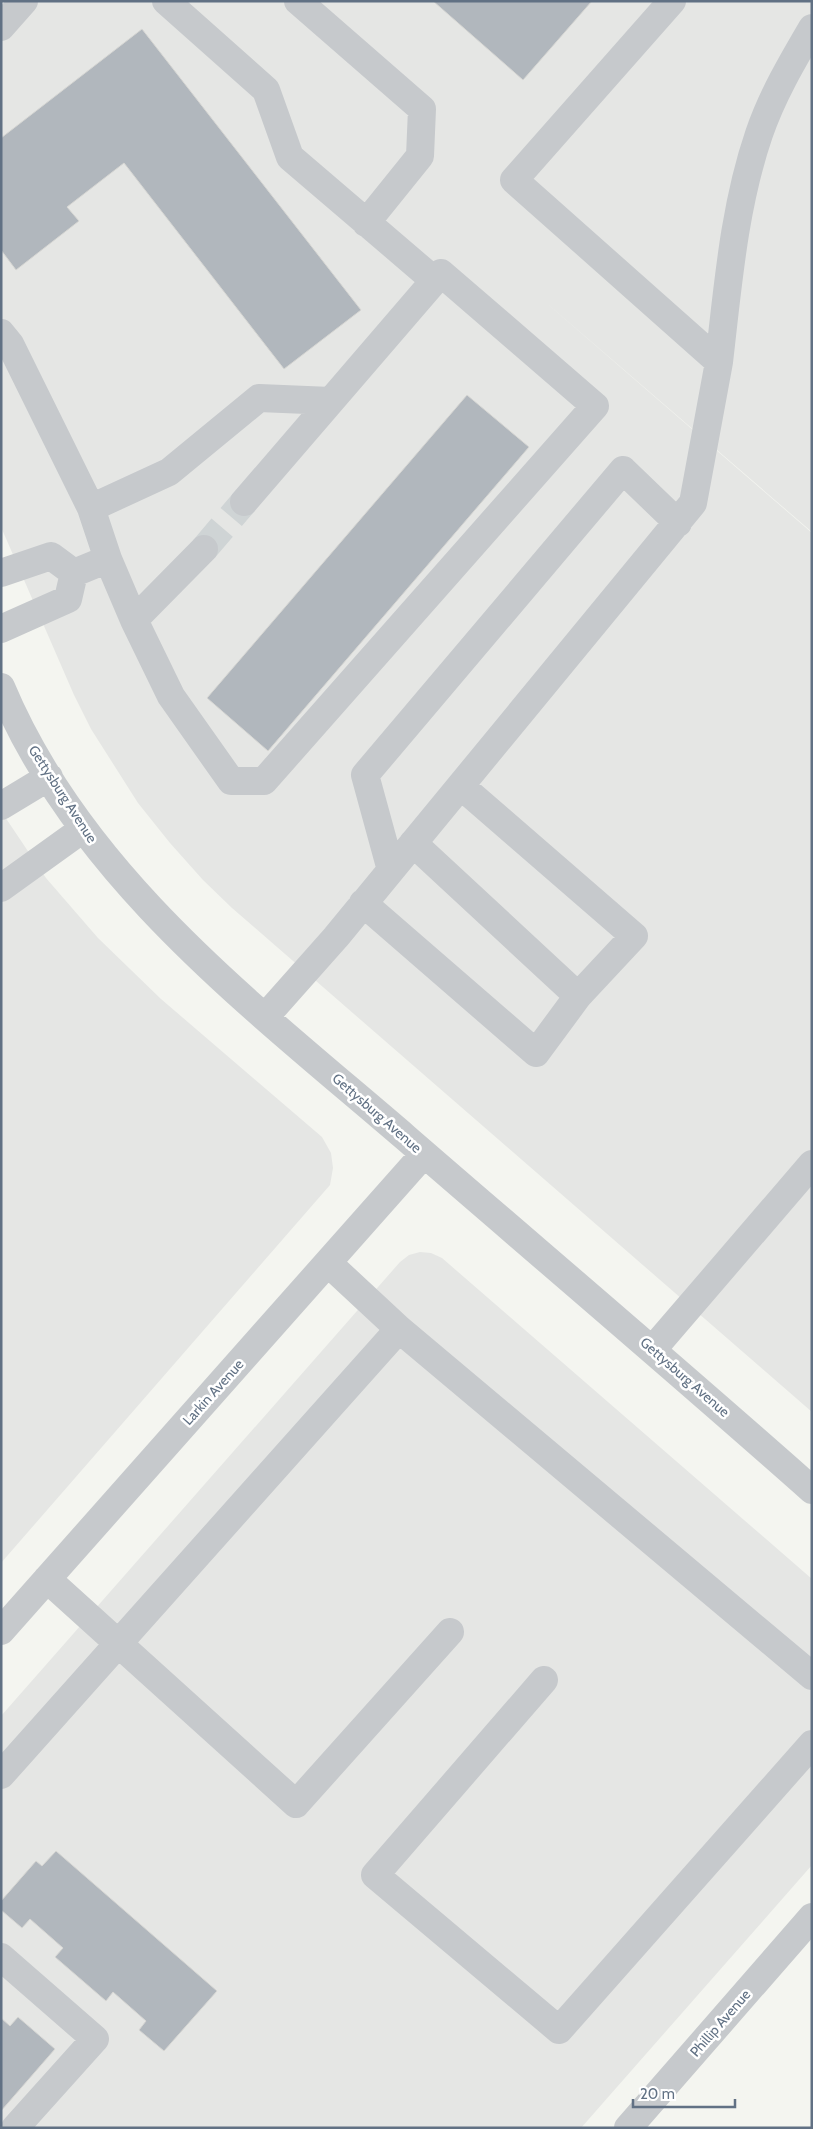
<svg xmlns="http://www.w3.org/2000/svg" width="813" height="2129" font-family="Cabin,sans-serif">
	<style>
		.built { fill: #e5e6e4 }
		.building { fill: #b1b7bd; stroke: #d6d6d3 }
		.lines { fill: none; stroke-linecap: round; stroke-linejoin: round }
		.minor-tunnel { stroke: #cfd4d5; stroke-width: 28; stroke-dasharray: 28 14; stroke-linecap: butt }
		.minor { stroke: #c6c9cc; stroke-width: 28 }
		.labels { text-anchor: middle; stroke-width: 5; stroke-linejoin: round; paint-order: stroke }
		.street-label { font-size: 14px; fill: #617184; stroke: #fff }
	</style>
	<rect width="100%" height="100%" fill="#f4f5f0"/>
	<path class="built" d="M1,1H812V532L536,294L812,533V1412L232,908L203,880L170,843L138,803L91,729L74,695L1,527Z
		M1,811L46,878L98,938L161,999L322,1137L331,1153L333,1168L330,1185L1,1563Z
		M420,1252L431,1253L442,1258L812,1579V1865L581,2128H1V1716L400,1262L409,1255Z"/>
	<path class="building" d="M433,1H592L523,80Z
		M142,29L361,310L284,369L124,163L67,207L79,221L16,270L1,250V138Z
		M467,395L529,447L268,751L207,698Z
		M56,1851L217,1991L164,2051L139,2030L146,2021L113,1992L106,2001L55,1957L63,1948L30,1919L22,1928L1,1910V1901L36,1861L42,1866Z
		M18,2017L55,2049L1,2111V2018L10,2026Z"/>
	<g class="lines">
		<path class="minor-tunnel" d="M204,549L244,502"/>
		<path class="minor" d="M166,1L266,90L290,157L435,281
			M298,1L422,109L420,156L366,223
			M1,27L24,1
			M1,333L10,344L91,508
			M719,362C728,285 734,207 759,134C772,96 792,62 812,28
			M108,559L91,508L169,472L259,398L331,401
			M1,573L51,556L74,573
			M74,573L108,559L134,620L171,696L231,781H264L595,406L441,273L244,502
			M134,620L204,549
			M1,629L68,599L74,573
			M1,687C81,878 254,1007 406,1138C541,1255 678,1371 812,1490
			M1,806L49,777
			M413,843L578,996L634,936L461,786
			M391,870L365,775L623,470L678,523
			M1,888L83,829
			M363,903L536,1053L578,996
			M265,1017L336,937L693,503L719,362L514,180L672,1
			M328,1263L399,1329
			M653,1349L812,1164
			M47,1579L296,1804L450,1632
			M1,1631L424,1154
			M544,1680L375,1875L559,2030L812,1744
			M1,1775L399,1329L812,1676
			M1,1957L95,2039L15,2128
			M628,2128L812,1917"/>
	</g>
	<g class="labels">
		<g class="street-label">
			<text transform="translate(63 794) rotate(57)" y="5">Gettysburg Avenue</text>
			<text transform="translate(377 1113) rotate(41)" y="5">Gettysburg Avenue</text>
			<text transform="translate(685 1377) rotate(41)" y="5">Gettysburg Avenue</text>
			<text transform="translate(213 1392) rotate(-48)" y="5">Larkin Avenue</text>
			<text transform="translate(720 2023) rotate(-49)" y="5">Phillip Avenue</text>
		</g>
	</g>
	<rect width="813" height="2129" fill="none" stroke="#617184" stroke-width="5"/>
	<path d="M633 2099v8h102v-8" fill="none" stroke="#617184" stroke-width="2.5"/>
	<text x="640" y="2099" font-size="15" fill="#617184" stroke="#ffffff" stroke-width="4" paint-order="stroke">20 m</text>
</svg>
